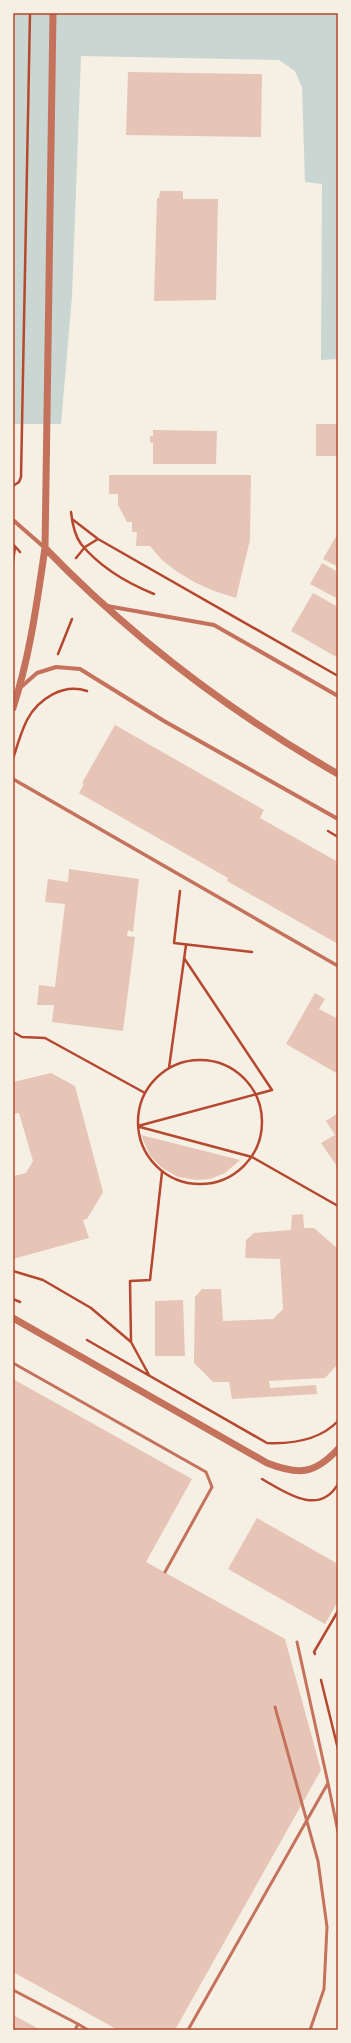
<svg xmlns="http://www.w3.org/2000/svg" width="351" height="2043" font-family="Jost,sans-serif">
	<style>
		.water { fill: #c9d6d2 }
		.building { fill: #e6c5b7 }
		.lines { fill: none; stroke-linecap: round; stroke-linejoin: round }
		.path { stroke: #b5482f; stroke-width: 2.5 }
		.service { stroke: #c5725c; stroke-width: 3 }
		.pedestrian { stroke: #c5725c; stroke-width: 3.5 }
		.minor { stroke: #c5725c; stroke-width: 4 }
		.tertiary { stroke: #c5725c; stroke-width: 7 }
		.neatline { fill: none; stroke: #b5482f; stroke-width: 1.5 }
	</style>
	<rect width="100%" height="100%" fill="#f6efe4"/>
	<path class="water" d="M13,13H338V359L321,360L322,184L305,182L302,87L295,71L279,60L81,56L72,296L61,424H13Z"/>
	<path class="building" d="M128,72L262,74L261,137L126,135Z
		M160,191H183V199H218L216,300L154,301L157,198H159Z
		M316,424H338V456H316Z
		M153,430L217,431L216,464H153V442L150,443V436H153Z
		M109,475H251L250,540L236,598L214,591L194,582L176,571L162,560L150,546H136L137,532H132V522H127L118,505V494H109Z
		M338,533V567L323,559Z
		M322,563L338,572V599L310,584Z
		M313,593L338,607V658L291,631Z
		M115,725L264,810L260,818L338,862V944L227,881L228,878L79,793L84,784L82,783Z
		M69,869L139,879L133,932L128,930L127,936L135,937L123,1031L52,1022L54,1005H37L39,985L55,987L65,904L45,902L48,879L68,882Z
		M315,993L325,999L319,1009L338,1019V1074L286,1044Z
		M51,1073L75,1086L103,1192L87,1219L83,1220L89,1238L13,1259V1176L26,1173L33,1161L19,1113L13,1114V1082Z
		M338,1113V1168L321,1143L335,1135L326,1121Z
		M141,1135L240,1160L225,1173L210,1179L196,1180L178,1177L162,1168L150,1156Z
		M303,1214L304,1228H314L338,1249V1364L325,1378L269,1381L270,1388L316,1385L317,1394L232,1399L229,1382H213L194,1363L195,1297L202,1289H221L223,1321L273,1319L283,1309L280,1259L245,1258L246,1240L254,1233L291,1230L292,1215Z
		M183,1300L185,1356H155V1301Z
		M13,1379L192,1479L146,1562L285,1639L321,1770L175,2030H118L13,1972Z
		M257,1518L338,1564V1601L325,1624L228,1569Z
		M13,2015L41,2030H13Z"/>
	<g class="lines">
		<path class="path" d="M13,486L19,482L21,477L30,13
			M71,512C72,521 75,536 81,544C99,566 127,583 154,594
			M72,519L98,539L338,676
			M13,544L20,552
			M76,558L85,547L98,539
			M13,562L15,547
			M58,654L72,619
			M13,759C17,746 21,732 27,720C38,699 63,683 87,691
			M328,831L338,837
			M180,891L174,943L252,952
			M13,1032L22,1037L45,1038L145,1093
			M138 1122a62 62 0 1 1 124 0a62 62 0 1 1-124 0Z
			M169,1068L186,945
			M138,1126L272,1090L184,958
			M140,1127L252,1157L338,1206
			M13,1271L43,1280L91,1308L131,1342L149,1375
			M13,1299L20,1302
			M87,1340L267,1443C292,1444 320,1440 338,1421
			M131,1342L130,1281L150,1280L162,1172
			M262,1479C285,1492 319,1517 338,1484
			M315,1654L314,1652L338,1611
			M321,1680L338,1749"/>
		<path class="service" d="M13,1363L206,1472L212,1487L165,1572
			M297,1642L328,1783
			M275,1707L318,1861L327,1927L324,1989L310,2030
			M13,1990L78,2024L75,2030
			M78,2024L88,2030
			M188,2030L328,1783L338,1832"/>
		<path class="pedestrian" d="M13,779L338,966"/>
		<path class="minor" d="M13,520L45,548
			M107,606L214,625L338,696
			M21,687L37,673L56,667L80,669L164,721L338,819"/>
		<path class="tertiary" d="M45,548C131,637 230,712 338,774
			M13,708C30,656 37,602 45,548L53,13
			M13,1318L267,1463C298,1475 314,1475 338,1449"/>
	</g>
	<rect width="351" height="2043" fill="none" stroke="#f6efe4" stroke-width="28"/>
	<rect x="14" y="14" width="323" height="2015" class="neatline"/>
</svg>
